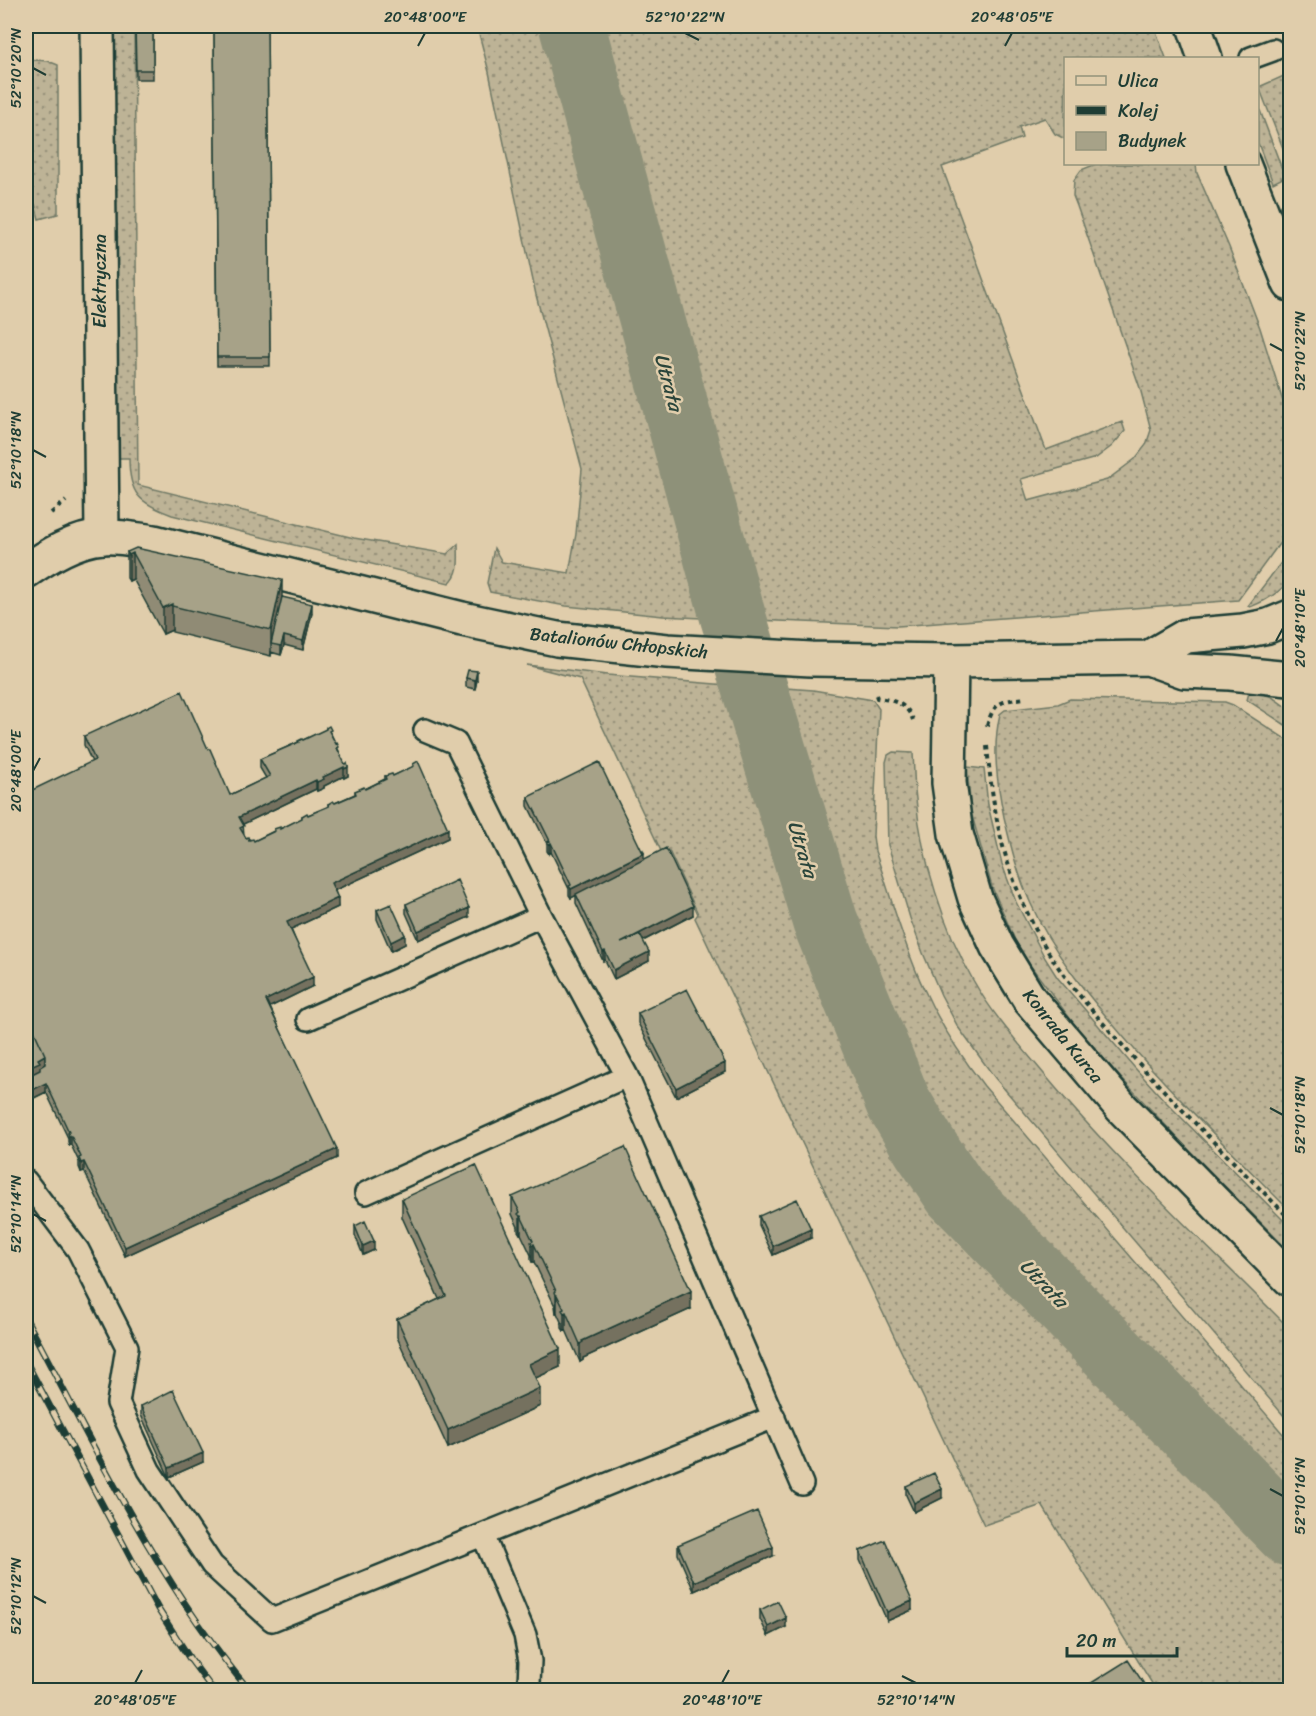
<svg xmlns="http://www.w3.org/2000/svg" width="1316" height="1716" font-family="Sriracha,sans-serif">
	<style>
		.grass { fill: url(#grass-dots); stroke: #6e7865; stroke-width: 1.5 }
		.lines { fill: none; stroke-linecap: round; stroke-linejoin: round }
		.river { stroke: #8e9179; stroke-width: 66 }
		.lane-casing { stroke: #1f3d34; stroke-width: 26 }
		.street-casing { stroke: #1f3d34; stroke-width: 38 }
		.secondary-casing { stroke: #1f3d34; stroke-width: 38 }
		.path { stroke: #1f3d34; stroke-width: 4; stroke-dasharray: 4.5 4.5; stroke-linecap: butt }
		.lane { stroke: #e0cdab; stroke-width: 21 }
		.street { stroke: #e0cdab; stroke-width: 33 }
		.secondary { stroke: #e0cdab; stroke-width: 33 }
		.rail-casing { stroke: #1f3d34; stroke-width: 7 }
		.rail { stroke: #e0cdab; stroke-width: 4.5; stroke-dasharray: 14; stroke-linecap: butt }
		.wall { fill: #908b75; stroke: #1f3d34; stroke-width: 1.5 }
		.shaded-wall { fill: #75715f; stroke: #1f3d34; stroke-width: 1.5 }
		.building { fill: #a7a288; stroke: #1f3d34; stroke-width: 1.5 }
		.ticks { fill: none; stroke: #1f3d34; stroke-width: 2 }
		.labels { text-anchor: middle; stroke-width: 5; stroke-linejoin: round; paint-order: stroke }
		.street-label { font-size: 18px; fill: #1f3d34; stroke: #e0cdab }
		.water-label { font-size: 20px; font-style: italic; fill: #2a453b; stroke: #e0cdab }
		.neatline { fill: none; stroke: #1f3d34; stroke-width: 2 }
		.ticks-label { font-size: 15px; text-anchor: middle; fill: #1f3d34 }
	</style>
	<defs>
		<pattern id="grass-dots" width="8" height="8" patternUnits="userSpaceOnUse" patternTransform="scale(1.5)"><rect width="8" height="8" fill="#bdb396"/><path d="M2 2h.1M6 6h.1" fill="none" stroke="#99937b" stroke-width="1.8" stroke-linecap="round"/></pattern>
	</defs>
	<rect width="100%" height="100%" fill="#e0cdab"/>
	<filter id="ink" filterUnits="userSpaceOnUse"><feTurbulence type="fractalNoise" baseFrequency=".0167" numOctaves="2"/><feDisplacementMap in="SourceGraphic" scale="12" xChannelSelector="R" yChannelSelector="G"/><feConvolveMatrix kernelMatrix="1 2 1 2 8 2 1 2 1" color-interpolation-filters="sRGB"/></filter>
	<g filter="url(#ink)">
		<path class="grass" d="M114,26H134L138,485L354,538L447,554L458,544C458,558 461,573 449,583L172,515C139,503 129,494 129,458H118Z
			M477,26H555L720,619L663,616L566,606L490,592L487,583L494,548L502,562L569,573L576,534L582,469L536,295L489,72Z
			M581,26H1154L1166,58H1066L1065,139L1055,134L1045,118L1019,127L1022,138L942,167L1046,450L1122,422L1125,431L1112,446L1096,458L1021,479L1028,501L1107,480L1135,459L1146,445L1151,430L1140,388L1077,206L1073,196L1074,180L1081,170L1096,164H1196L1197,173L1229,247L1260,328L1290,424V529L1238,600L898,626L753,620L652,279Z
			M35,60L48,61L58,65V214L39,219L26,174V63Z
			M1286,75L1290,84V166L1259,87Z
			M1258,105L1285,177L1273,183L1258,143Z
			M1290,551V580C1279,593 1266,601 1250,607L1248,606Z
			M527,665L607,675L739,686L822,961L875,1088L902,1136L939,1191L993,1255L1110,1370L1290,1553V1690H1156L1042,1505L984,1525L695,918L698,914L669,851L662,853L580,679Z
			M772,687L813,690L873,700L879,709L873,836L875,851C891,896 903,944 923,987C939,1023 960,1055 984,1086L1290,1442V1512L982,1199C965,1178 946,1158 933,1134C913,1102 898,1067 883,1032C838,927 807,819 774,709L784,708V702L775,704Z
			M1250,689L1272,697L1290,710V728L1247,700Z
			M1070,699L1225,702L1233,705L1290,742V1211C1233,1153 1174,1096 1121,1034C1086,993 1053,953 1031,904C1018,876 1011,847 1004,817C997,783 992,748 1000,714L1005,710L1058,704Z
			M893,752L913,753C914,769 914,784 916,799C921,857 944,929 973,980C992,1014 1019,1044 1044,1074C1120,1165 1207,1245 1290,1329V1423L995,1078L958,1027L941,995L923,953L910,918L888,845L886,762L888,755Z
			M967,767L984,769L988,805L1002,864L1016,902L1045,958L1057,977L1134,1067L1164,1100L1290,1227V1252L1190,1151L1121,1078L1078,1029L1030,965L1015,940L992,887L971,812Z"/>
		<g class="lines">
			<path class="river" d="M572,26L733,617L825,921L898,1102L925,1147L956,1193L1290,1534"/>
			<defs>
				<path id="lane" d="M1251,58L1273,50
					M541,916L627,1076L802,1484
					M308,1019L541,916L456,743L425,730
					M26,1181L78,1250L127,1347L118,1403L149,1470L212,1565L272,1620L774,1417
					M366,1193L627,1076
					M483,1535L525,1635L530,1661L529,1683L524,1690"/>
				<path id="street" d="M97,26L102,537
					M951,661L949,783L956,834L975,898L997,946L1030,1000L1122,1108L1290,1279"/>
				<path id="secondary" d="M1194,26L1205,58
					M1243,164L1290,284
					M26,571C48,556 75,539 103,537C120,536 138,540 154,542L462,619L557,639L667,651L811,659L951,661L1148,658L1184,671L1230,673L1290,679
					M1148,658L1186,636L1243,631L1268,626L1290,617"/>
			</defs>
			<use href="#lane" class="lane-casing"/>
			<use href="#street" class="street-casing"/>
			<use href="#secondary" class="secondary-casing"/>
			<path class="path" d="M51,513L66,501
				M876,695L877,698C893,700 907,703 913,720
				M987,726C994,701 1002,701 1025,698
				M987,746C991,790 997,834 1012,875C1022,904 1037,935 1054,961C1073,989 1095,1014 1117,1039C1172,1102 1232,1160 1290,1219"/>
			<use href="#lane" class="lane"/>
			<use href="#street" class="street"/>
			<use href="#secondary" class="secondary"/>
			<defs>
				<path id="rail" d="M26,1319C94,1446 156,1579 249,1690
					M26,1362L158,1609L190,1659L213,1690"/>
			</defs>
			<use href="#rail" class="rail-casing"/>
			<use href="#rail" class="rail"/>
		</g>
		<path class="wall" d="M135,26H153V79H136Z
			M214,26H267L270,366H217Z
			M127,552L282,597L312,613L303,650L284,645L281,655L271,652V656L172,632V630L163,634L133,579L129,581L127,578Z
			M466,678L477,680L475,689L466,687Z
			M326,728L331,734L339,751L348,776L344,778V776L324,786V788L317,791L316,789L243,824L244,835L246,838L254,841L274,831V829H280L302,819V816L308,815L328,807V804L335,803L355,794V791L365,789L385,779V776H393L413,767V764L448,838L335,890L338,907L291,929L313,986L270,1007L337,1158L125,1256L84,1171L81,1172L79,1167V1162L71,1145H69L68,1142V1138L46,1092L26,1102L92,762L84,745V736L230,795L266,778L260,768V759L326,730Z
			M528,797L644,859L693,915L643,941L649,961L614,979L605,960L603,961L576,903V895L571,898L569,895V889L551,852L549,854L547,851V844L528,806Z
			M406,904L469,917L418,940L406,913Z
			M377,910L405,944L391,951L377,919Z
			M638,1013L725,1072L676,1097L638,1023Z
			M512,1197L691,1309L583,1358V1360L580,1362L566,1330L564,1331L562,1328V1324L557,1313H556L555,1306L534,1262H532L531,1260V1255L521,1234H520L518,1231V1227L512,1214Z
			M402,1199L560,1367L535,1378L540,1406L448,1448L397,1337V1319L439,1299L402,1217Z
			M759,1216L811,1238L773,1255L759,1225Z
			M355,1226L374,1250L363,1255L355,1235Z
			M141,1406L203,1462L169,1477L141,1415Z
			M906,1486L942,1498L914,1512L906,1495Z
			M678,1545L773,1556L694,1591L678,1554Z
			M860,1551L912,1610L887,1621L860,1560Z
			M760,1610L786,1627L768,1636L760,1619Z"/>
		<path class="shaded-wall" d="M35,206V215L26,218V209Z
			M133,553V579L129,581V555Z
			M282,580V606L271,644V656V630Z
			M172,604V630L163,634V608Z
			M312,604V613L303,650V641Z
			M284,636V645L281,655V646Z
			M477,671V680L475,689V680Z
			M344,767V776L324,786V788L317,791V782L323,777Z
			M348,767V776L344,778V769Z
			M316,780V789L239,826V817Z
			M448,829V838L331,892V883Z
			M551,843V852L549,854V844Z
			M644,853V862L571,898V889Z
			M338,898V907L287,931V922Z
			M693,906V915L621,952V943Z
			M469,908V917L418,940V931Z
			M405,935V944L391,951V942Z
			M605,951V960L603,961V952Z
			M649,952V961L614,979V970Z
			M313,977V986L266,1009V1000Z
			M45,1055V1073L26,1086V1068L38,1059Z
			M725,1063V1072L676,1097V1088Z
			M46,1083V1092L26,1102V1093Z
			M69,1136H71V1145H69Z
			M337,1149V1158L125,1256V1247Z
			M84,1162V1171L81,1172V1163Z
			M520,1216H521V1234H520Z
			M811,1229V1238L773,1255V1246Z
			M374,1241V1250L363,1255V1246Z
			M534,1244V1262H532V1245Z
			M691,1291V1309L583,1358V1360L580,1362V1344L582,1341Z
			M556,1295H557V1313H556Z
			M566,1312V1330L564,1331V1313Z
			M560,1349V1367L529,1381V1364Z
			M540,1388V1406L448,1448V1430Z
			M203,1453V1462L169,1477V1468Z
			M942,1489V1498L914,1512V1503Z
			M773,1547V1556L694,1591V1582Z
			M912,1601V1610L887,1621V1612Z
			M786,1618V1627L768,1636V1627Z"/>
		<path class="building" d="M135,26H153V70H136Z
			M214,26H267L270,357H217Z
			M26,178L35,206L26,209Z
			M136,548L282,580L271,630L172,606V604L163,608L133,553L129,555L127,552Z
			M282,597L312,604L303,641L284,636L281,646L271,644Z
			M468,670L477,671L475,680L466,678Z
			M182,691L208,749H210L230,795L270,776L260,759L299,742L298,741L302,739L303,740L326,729V728L329,726L331,730L329,731L336,744L337,743L339,747L337,748L345,764L347,763L348,767L344,769V767L323,777L324,779L317,782L316,780L239,817L244,826L240,828L246,838L248,837L249,840L253,839L254,841L275,831L274,829L280,827V829L302,818V816L307,813L308,815L329,806L328,804L333,801L335,803L356,794L355,791L364,787L365,789L386,779L385,776L392,774L393,776L414,766L413,764L418,761L448,829L331,883L338,898L287,922L313,977L266,1000L337,1149L125,1247L84,1162L81,1163L79,1158L81,1157L71,1136H69L68,1133L69,1132L46,1083L26,1093V1077L40,1070V1067L45,1064V1055L26,1013V793L95,760L84,736Z
			M599,762L642,851L643,850L644,853L571,889L569,886L571,885L551,843L549,844L547,842L550,841L528,797Z
			M666,848L693,906L621,943L640,935L649,952L614,970L605,951L603,952L576,894Z
			M457,880L469,908L418,931L406,904Z
			M391,904L405,935L391,942L377,910Z
			M687,989L725,1063L676,1088L638,1013Z
			M26,1013L45,1055L38,1059L40,1062L26,1068Z
			M625,1147L691,1291L582,1341L583,1342L580,1344L566,1312L564,1313L562,1310L564,1309L557,1295H556L555,1292L556,1291L534,1244L532,1245L531,1242L533,1241L521,1216H520L518,1214L520,1212L512,1197Z
			M476,1165L560,1349L529,1364L540,1388L448,1430L397,1319L446,1296L402,1199Z
			M797,1199L811,1229L773,1246L759,1216Z
			M365,1221L374,1241L363,1246L355,1226Z
			M173,1390L203,1453L169,1468L141,1406Z
			M934,1473L942,1489L914,1503L906,1486Z
			M757,1511L773,1547L694,1582L678,1545Z
			M885,1540L912,1601L887,1612L860,1551Z
			M778,1601L786,1618L768,1627L760,1610Z
			M1128,1660L1148,1690H1080Z"/>
	</g>
	<path class="ticks" d="M685,33L699,40M418,46L425,33M1005,46L1012,33M33,68L46,75M1270,344L1283,351M33,450L46,457M1276,641L1283,628M33,771L40,758M1270,1108L1283,1115M33,1214L46,1221M1270,1489L1283,1496M33,1596L46,1603M902,1676L916,1683M135,1683L142,1670M722,1683L729,1670"/>
	<g class="labels">
		<g class="street-label">
			<text transform="translate(100 281) rotate(-90)" y="6">Elektryczna</text>
			<text transform="translate(619 643) rotate(6)" y="6">Batalionów Chłopskich</text>
			<text transform="translate(1063 1036) rotate(51)" y="6">Konrada Kurca</text>
		</g>
		<g class="water-label">
			<text transform="translate(669 382) rotate(75)" y="7">Utrata</text>
			<text transform="translate(803 849) rotate(73)" y="7">Utrata</text>
			<text transform="translate(1044 1283) rotate(46)" y="7">Utrata</text>
		</g>
	</g>
	<rect width="1316" height="1716" fill="none" stroke="#e0cdab" stroke-width="66"/>
	<rect x="1064" y="57" width="195" height="108" fill="#e0cdab" stroke="#93937b" stroke-width="1.5"/>
	<rect x="1076" y="76" width="30" height="9" fill="#e0cdab" stroke="#93937b" stroke-width="1.5"/>
	<text x="1118" y="87" font-size="18" fill="#1f3d34">Ulica</text>
	<rect x="1076" y="106" width="30" height="9" fill="#1f3d34" stroke="#93937b" stroke-width="1.5"/>
	<text x="1118" y="117" font-size="18" fill="#1f3d34">Kolej</text>
	<rect x="1076" y="132" width="30" height="18" fill="#a7a288" stroke="#93937b" stroke-width="1.5"/>
	<text x="1118" y="147" font-size="18" fill="#1f3d34">Budynek</text>
	<path d="M1067 1647v9h110v-9" fill="none" stroke="#1f3d34" stroke-width="3"/>
	<text x="1076" y="1647" font-size="18" fill="#1f3d34" stroke="#e0cdab" stroke-width="4.5" paint-order="stroke">20 m</text>
	<rect x="33" y="33" width="1250" height="1650" class="neatline"/>
	<g class="ticks-label">
		<text x="425" y="22">20°48'00"E</text>
		<text x="685" y="22">52°10'22"N</text>
		<text x="1012" y="22">20°48'05"E</text>
		<text transform="translate(16 68) rotate(-90)" y="5">52°10'20"N</text>
		<text transform="translate(1300 351) rotate(-90)" y="5">52°10'22"N</text>
		<text transform="translate(16 450) rotate(-90)" y="5">52°10'18"N</text>
		<text transform="translate(1300 628) rotate(-90)" y="5">20°48'10"E</text>
		<text transform="translate(16 771) rotate(-90)" y="5">20°48'00"E</text>
		<text transform="translate(1300 1115) rotate(-90)" y="5">52°10'18"N</text>
		<text transform="translate(16 1214) rotate(-90)" y="5">52°10'14"N</text>
		<text transform="translate(1300 1496) rotate(-90)" y="5">52°10'16"N</text>
		<text transform="translate(16 1596) rotate(-90)" y="5">52°10'12"N</text>
		<text x="135" y="1705">20°48'05"E</text>
		<text x="722" y="1705">20°48'10"E</text>
		<text x="916" y="1705">52°10'14"N</text>
	</g>
</svg>
